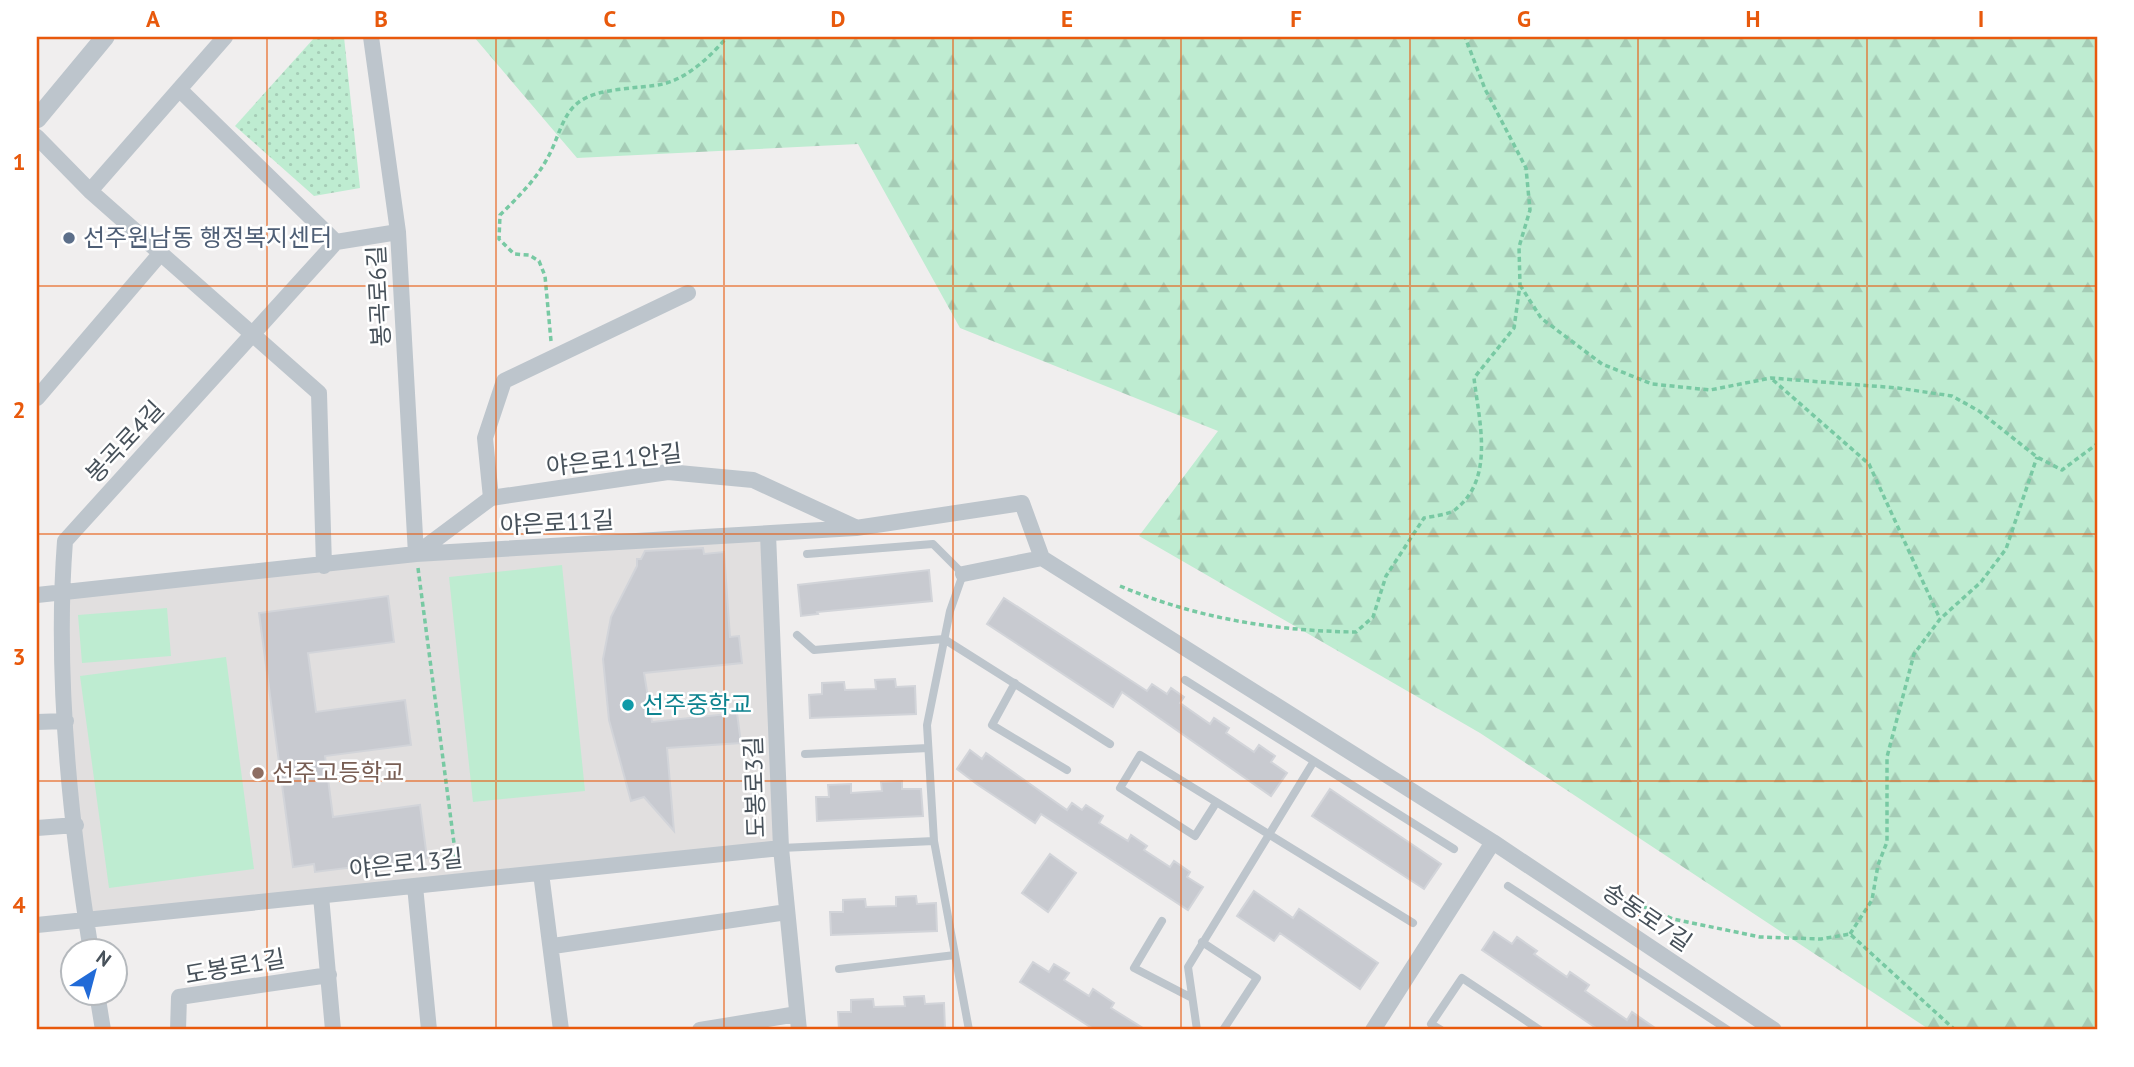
<svg xmlns="http://www.w3.org/2000/svg" width="2134" height="1067" font-family="'PT Sans','Noto Sans KR',sans-serif">
	<style>
		.education { fill: #e1dfdf }
		.forest { fill: url(#forest-firs) }
		.park { fill: url(#park-dots) }
		.pitch { fill: #beecd1 }
		.building { fill: #c8cad0; stroke: #d2d4d9; stroke-width: 2 }
		.lines { fill: none; stroke-linecap: round; stroke-linejoin: round }
		.path { stroke: #78c9a3; stroke-width: 3.5; stroke-dasharray: 5 3.5; stroke-linecap: butt }
		.service { stroke: #bdc5cc; stroke-width: 8 }
		.minor { stroke: #bdc5cc; stroke-width: 16 }
		.tertiary { stroke: #bdc5cc; stroke-width: 19 }
		.grid { fill: none; stroke: #e8590c; stroke-width: 2; stroke-opacity: 0.55 }
		.service-dot { fill: #5c6f8a; stroke: #fff; stroke-width: 2.5 }
		.culture-dot { fill: #0f9aa8; stroke: #fff; stroke-width: 2.5 }
		.education-dot { fill: #8d6e63; stroke: #fff; stroke-width: 2.5 }
		.labels { text-anchor: middle; stroke-width: 5; stroke-linejoin: round; paint-order: stroke }
		.service-label { font-size: 24px; fill: #4e5e75; stroke: #fff; text-anchor: start }
		.street-label { font-size: 24px; fill: #47515a; stroke: #fff }
		.culture-label { font-size: 24px; fill: #0d838f; stroke: #fff; text-anchor: start }
		.education-label { font-size: 24px; fill: #785e54; stroke: #fff; text-anchor: start }
		.neatline { fill: none; stroke: #e8590c; stroke-width: 2.5 }
		.grid-label { font-size: 23px; text-anchor: middle; font-weight: bold; fill: #e8590c }
	</style>
	<defs>
		<pattern id="forest-firs" width="22" height="20" patternUnits="userSpaceOnUse" patternTransform="scale(1.75)"><rect width="22" height="20" fill="#beecd1"/><path d="M5 1l3.5 6h-7zM16 11l3.5 6h-7z" fill="#a5ccb6"/></pattern>
		<pattern id="park-dots" width="8" height="8" patternUnits="userSpaceOnUse" patternTransform="scale(1.75)"><rect width="8" height="8" fill="#beecd1"/><path d="M2 2h.1M6 6h.1" fill="none" stroke="#a5ccb6" stroke-width="1.8" stroke-linecap="round"/></pattern>
	</defs>
	<rect width="100%" height="100%" fill="#f0eeee"/>
	<path class="education" d="M768,534L781,848L86,920L61,593L324,566Z"/>
	<path class="forest" d="M474,37H2097V1030H1930L1480,733L1139,536L1218,431L960,328L858,144L577,158Z"/>
	<path class="park" d="M315,37H344L360,188L314,196L235,126Z"/>
	<path class="pitch" d="M562,565L585,791L473,802L449,577Z
		M167,608L171,656L82,663L78,615Z
		M226,657L254,869L109,888L80,676Z"/>
	<path class="building" d="M703,548L704,554L724,552L730,637L739,636L742,663L644,673L652,722L737,713L741,743L667,748L674,831L644,797L631,801L609,720L603,659L611,617L637,566V559H641L645,551Z
		M929,570L932,601L817,612L818,614L801,616L798,585Z
		M388,596L394,642L308,653L316,712L405,700L411,745L325,756L333,817L420,805L427,858L315,872L314,864L293,867L259,613Z
		M1004,598L1147,691L1152,684L1167,694L1171,688L1184,697L1180,703L1210,724L1214,718L1229,728L1226,733L1254,752L1259,745L1275,756L1271,762L1287,773L1271,796L1122,692L1113,707L987,624Z
		M895,679L896,687L915,686L916,714L810,718L809,695L822,694V683L844,682L845,690L876,689L875,680Z
		M970,750L982,759L986,753L1067,810L1072,803L1082,810L1086,805L1103,816L1099,823L1128,841L1131,835L1147,846L1144,850L1170,867L1174,861L1190,872L1187,877L1203,887L1188,910L1041,814L1035,823L978,785L957,769Z
		M902,781V789H921L923,816L817,821L816,797H829L828,785L851,784V793L882,791L881,782Z
		M1330,789L1441,864L1424,889L1312,816Z
		M1050,854L1076,873L1048,912L1022,893Z
		M1254,891L1293,918L1299,909L1378,963L1360,989L1280,933L1274,941L1237,916Z
		M916,896L917,904L936,903L937,931L831,935L830,912H843V900L865,899L866,907L896,906V897Z
		M1494,932L1512,944L1517,937L1537,951L1534,954L1567,977L1570,972L1589,985L1585,991L1627,1020L1632,1012L1658,1030H1599L1482,950Z
		M1033,962L1049,972L1054,964L1069,973L1064,980L1089,996L1093,989L1114,1003L1111,1008L1146,1030H1095L1020,982Z
		M924,996L925,1004L944,1003L945,1030H839L838,1012H851V1000L873,999L874,1007L905,1006L904,997Z"/>
	<g class="lines">
		<path class="path" d="M1520,285L1541,318L1602,364L1652,384L1710,390L1771,378L1898,388L1952,396L1979,411L2037,457L2062,470L2097,444
			M551,341L545,276L539,261L529,255L514,254L499,239L500,215C518,197 536,180 548,157C558,140 562,114 579,102C599,87 640,89 663,84C688,78 711,56 727,37
			M1773,380L1869,464L1940,619
			M418,568L457,866
			M1120,586C1196,618 1274,631 1356,632L1373,617L1386,576L1424,518C1433,516 1449,515 1456,509C1495,478 1479,421 1474,378L1514,328L1520,285L1519,247L1530,210L1526,168L1485,89L1465,37
			M1604,895L1613,894L1673,919L1760,937L1821,939L1850,934L1955,1030
			M1850,934L1872,900L1878,865L1887,842V757L1914,654L1940,619L1981,582L2006,549L2037,457"/>
		<path class="service" d="M807,554L933,544L963,574L950,611L927,725L934,841L969,1030
			M797,635L814,650L944,639L1110,744
			M1185,680L1454,849
			M1015,683L992,725L1067,770
			M805,754L928,748
			M1216,803L1195,836L1120,788L1140,755L1413,923
			M781,848L934,841
			M1508,886L1728,1030
			M1162,921L1134,968L1192,998
			M1202,942L1257,978L1223,1030
			M839,969L955,955
			M1197,1030L1188,967L1314,761
			M1441,1030L1431,1024L1462,978L1540,1030"/>
		<path class="minor" d="M371,37L398,232L416,554
			M180,90L336,242
			M37,137L90,191L319,393L324,566
			M90,191L225,37
			M37,398L160,254
			M491,498L485,438L504,381L688,293
			M768,534L781,848L799,1030
			M416,554L491,498L668,472L753,480L855,527
			M963,574L1042,558L1493,842L1774,1030
			M37,595L416,554L856,528L1022,503L1042,558
			M37,722L66,721
			M37,828L76,825
			M541,873L561,1030
			M415,886L429,1030
			M321,896L333,1030
			M37,925L781,848
			M553,946L787,912
			M91,951C70,821 55,672 65,541L336,242L398,232
			M97,993L103,1030
			M178,1030L179,997L329,975
			M700,1030L797,1014
			M1373,1030L1493,842"/>
		<path class="tertiary" d="M37,119L105,37"/>
	</g>
	<path class="grid" d="M267,37V1030M496,37V1030M724,37V1030M953,37V1030M1181,37V1030M1410,37V1030M1638,37V1030M1867,37V1030M37,286H2097M37,534H2097M37,781H2097"/>
	<circle class="service-dot" cx="69" cy="238" r="7"/>
	<circle class="culture-dot" cx="628" cy="705" r="7"/>
	<circle class="education-dot" cx="258" cy="773" r="7"/>
	<g class="labels">
		<g class="service-label">
			<text x="83" y="246">선주원남동 행정복지센터</text>
		</g>
		<g class="street-label">
			<text transform="translate(379 296) rotate(-93)" y="8">봉곡로6길</text>
			<text transform="translate(125 442) rotate(-47)" y="8">봉곡로4길</text>
			<text transform="translate(614 460) rotate(-6)" y="8">야은로11안길</text>
			<text transform="translate(557 523) rotate(-3)" y="8">야은로11길</text>
			<text transform="translate(755 787) rotate(-92)" y="8">도봉로3길</text>
			<text transform="translate(406 864) rotate(-6)" y="8">야은로13길</text>
			<text transform="translate(1647 917) rotate(34)" y="8">송동로7길</text>
			<text transform="translate(235 967) rotate(-10)" y="8">도봉로1길</text>
		</g>
		<g class="culture-label">
			<text x="642" y="713">선주중학교</text>
		</g>
		<g class="education-label">
			<text x="272" y="781">선주고등학교</text>
		</g>
	</g>
	<rect width="2134" height="1067" fill="none" stroke="#ffffff" stroke-width="77"/>
	<g transform="translate(94 972) rotate(36)"><circle r="33" fill="#ffffff" stroke="#b5b9bd" stroke-width="2"/>
	<path d="M0-5L12 26L0 18L-12 26Z" fill="#226bd7"/>
	<text y="-10" font-size="19" font-weight="bold" text-anchor="middle" fill="#47515a">N</text>
	</g>
	<rect x="38" y="38" width="2058" height="990" class="neatline"/>
	<g class="grid-label">
		<text x="153" y="27">A</text>
		<text x="381" y="27">B</text>
		<text x="610" y="27">C</text>
		<text x="838" y="27">D</text>
		<text x="1067" y="27">E</text>
		<text x="1296" y="27">F</text>
		<text x="1524" y="27">G</text>
		<text x="1753" y="27">H</text>
		<text x="1981" y="27">I</text>
		<text x="19" y="170">1</text>
		<text x="19" y="418">2</text>
		<text x="19" y="665">3</text>
		<text x="19" y="913">4</text>
	</g>
</svg>
